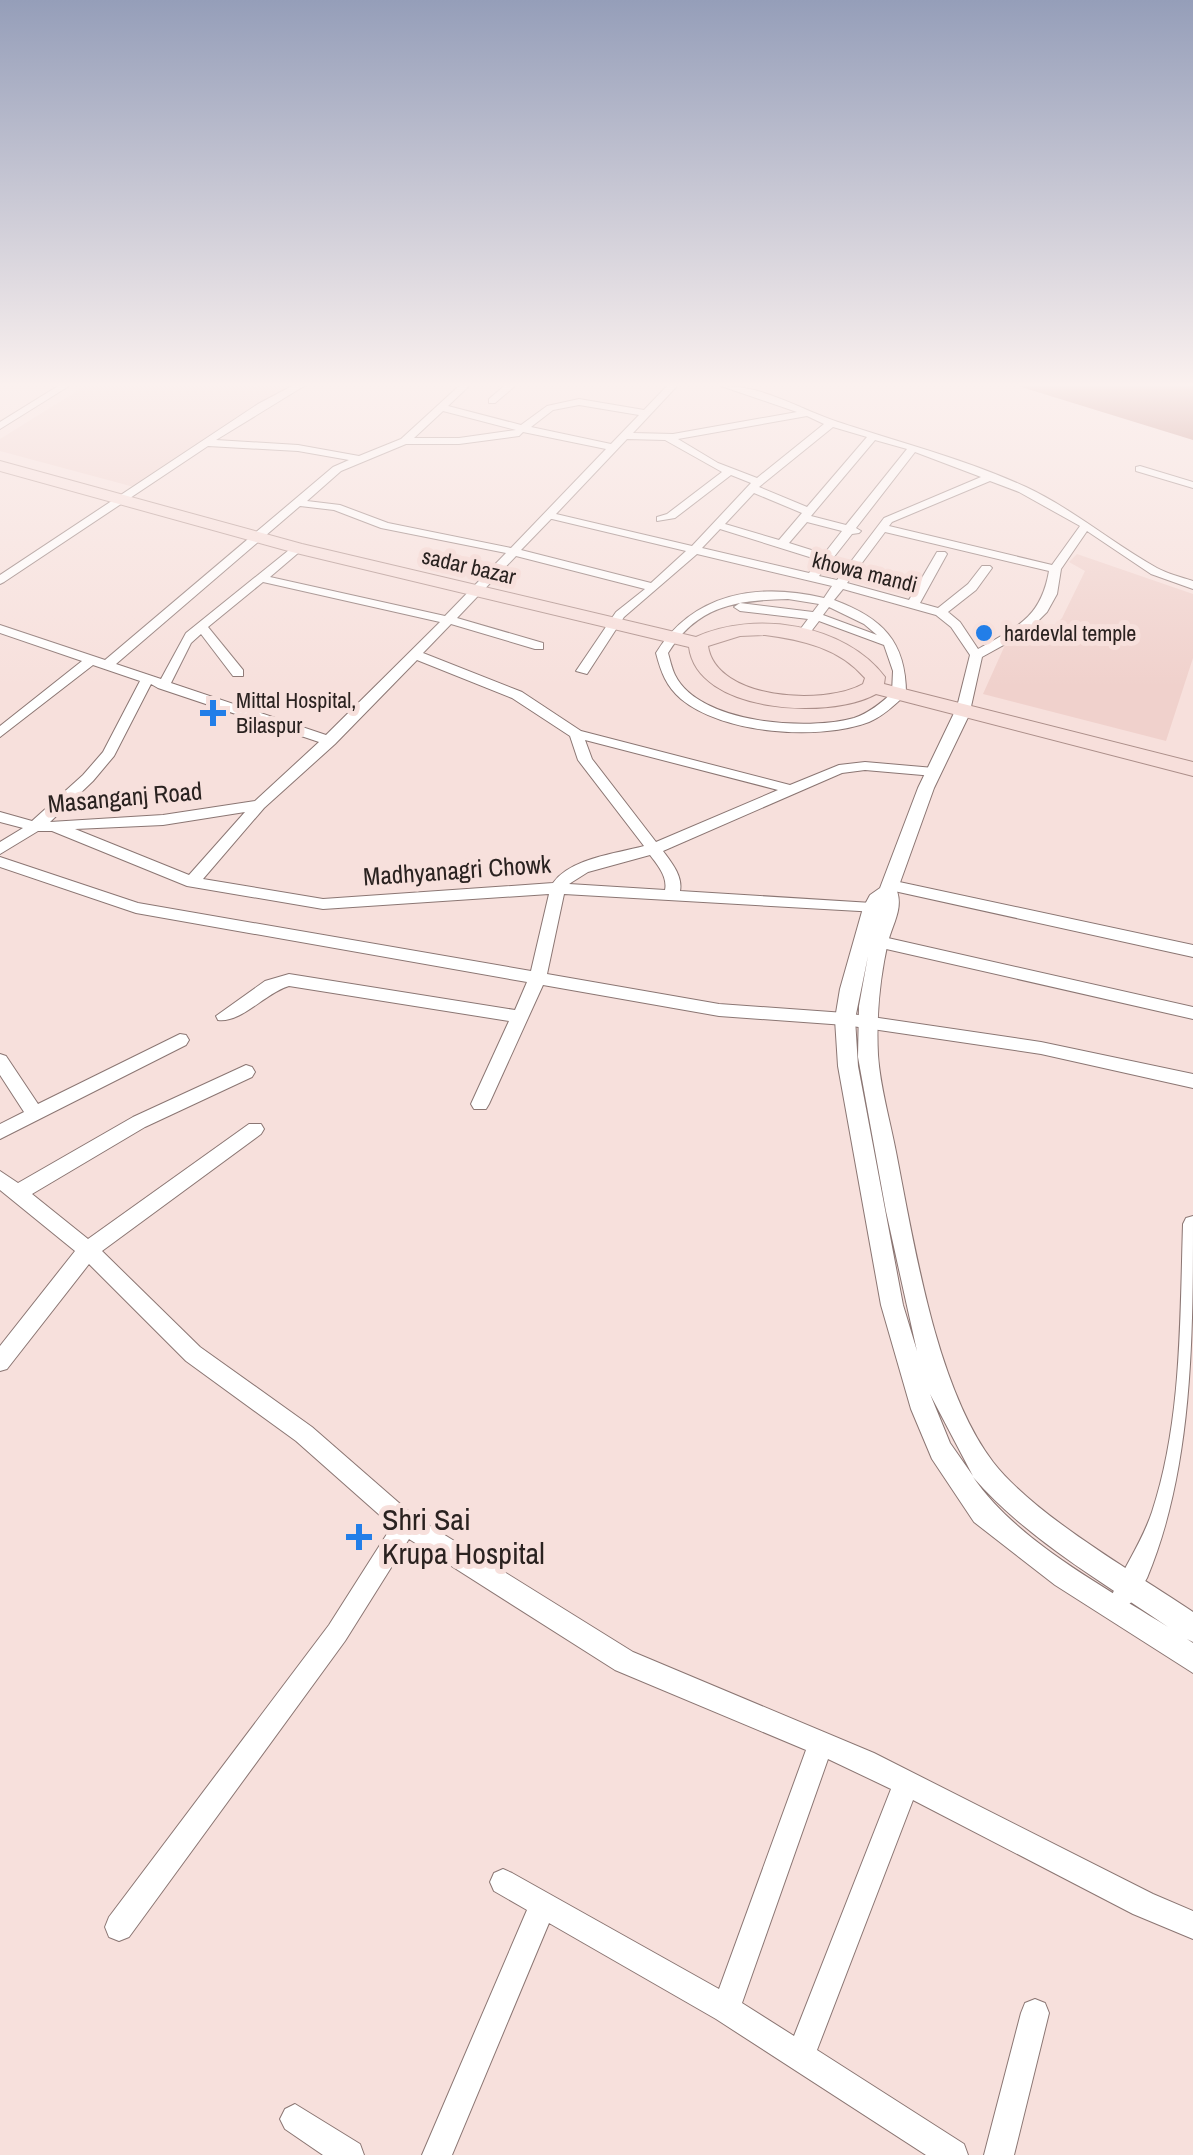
<svg xmlns="http://www.w3.org/2000/svg" width="1193" height="2155" font-family="'Archivo Narrow',sans-serif">
	<style>
		.built { fill: #f0d1cc }
		.water { fill: #ba7c72 }
		.lines { fill: none; stroke-linecap: round; stroke-linejoin: round }
		.minor-casing { stroke: #8b7673; stroke-width: 2 }
		.tertiary-casing { stroke: #8b7673; stroke-width: 2 }
		.primary-casing { stroke: #ac8f8a; stroke-width: 2 }
		.minor { fill: #fff; fill-rule: evenodd }
		.tertiary { fill: #fff; fill-rule: evenodd }
		.primary { fill: #f7dfdb; fill-rule: evenodd }
		.poi-dot { fill: #227ee8; stroke: #f7e0dc; stroke-width: 4 }
		.labels { text-anchor: middle; stroke-width: 10; stroke-linejoin: round; paint-order: stroke }
		.far-street-label { font-size: 22px; fill: #2a2220; stroke: #f7e0dc }
		.far-poi-label { font-size: 22px; fill: #2a2220; stroke: #f7e0dc; text-anchor: start }
		.street-label { font-size: 25px; fill: #2a2220; stroke: #f7e0dc }
		.near-poi-label { font-size: 30px; fill: #2a2220; stroke: #f7e0dc; text-anchor: start }
	</style>
	<rect width="100%" height="100%" fill="#f7e0dc"/>
	<path class="built" d="M72,386H288L134,487L0,451V439L82,388Z
		M1077,554L1193,594V658L1166,741L983,694L1005,645L1014,637H1043L1062,618L1085,571L1069,562Z"/>
	<path class="water" d="M1018,386H1193V440Z"/>
	<g class="lines">
		<defs>
			<path id="minor" d="M58,386H69L0,429V422Z
				M292,386H304L216,440L298,445L359,456L401,439L459,386H469L448,406L521,425L547,406L579,399L644,410L667,386H677L633,433L673,434L797,412L721,386C763,385 799,409 838,422C901,443 965,459 1026,487C1073,509 1112,543 1157,568C1168,574 1181,577 1193,581V589L1151,574L1087,531L1061,569L1057,594L1047,612L1027,632L982,657L970,711L963,715L956,711L970,655L951,627L936,615L843,589L834,600C882,618 906,641 906,694C895,705 883,716 869,722C819,741 723,734 681,699C666,686 661,672 656,653C693,593 758,582 824,598L832,586L697,554L624,617L587,674L576,671L616,612L645,589L516,556L457,618L543,643V649H535L451,624L423,653L522,692L581,731L790,785L839,765L865,762L934,768L941,772L934,776L865,770L842,773L663,851C671,862 683,876 680,891L872,903L877,904L880,908L877,912L564,894L547,974L719,1004L845,1013L1041,1042L1193,1074V1088L1041,1054L845,1025L719,1016L543,985L489,1104L486,1109H474L471,1104L509,1021L289,986C265,993 242,1023 218,1020L216,1016L265,981L289,974L515,1010L527,982L136,913L0,867V857L138,903L531,971L549,894L323,909L187,886L52,831H38L0,854V842L23,828L0,822V812L32,821L83,775L103,752L140,681L93,665L0,737V726L82,661L0,633V625L105,660L333,467L349,460L298,451L208,446L4,582L0,584V575L258,404ZM579,405L639,415L611,444L531,427L553,410ZM443,411L516,430L459,438H414ZM807,416L824,424L757,478L718,463L678,439ZM833,427L867,437L807,507L759,487ZM523,432L606,449L511,548L388,523L340,505L307,501L341,471L406,444H459L519,436ZM627,439L665,440L722,472L667,514L657,517V521L675,518L731,475L751,483L692,546L556,514ZM875,440L907,449L846,525L811,516ZM915,452L981,477L884,518L837,580L819,576L852,534L859,533L861,531L856,528ZM990,481L1019,492L1080,526L1052,565L889,526L892,522ZM754,493L802,513L779,540L725,524ZM300,506L334,510L381,528L506,553L445,616L270,577L304,548L294,546L186,633L161,679L116,664ZM551,519H552L686,551L651,583L521,550ZM807,522L842,531L824,554L789,543ZM720,529L819,560L809,573L702,548ZM885,532L1049,571C1041,618 1017,627 978,649L960,622L948,612L976,590L992,568L990,566H982L968,584L938,608L920,603L947,554L945,552H937L909,600L847,583ZM263,582L440,622L326,735L171,683L191,643L201,634L233,676H243V670L208,627ZM788,599L819,604L813,612L740,603L734,607L740,611L808,619L796,635L798,638H806L819,621L884,645L893,671L892,693C881,703 869,713 854,718C808,731 699,724 675,675C672,669 670,660 668,653C697,606 736,600 788,599ZM829,607L864,624L877,635L823,615ZM417,660L512,698L570,736L578,760L644,846C615,854 571,858 553,883L323,899L203,879L264,808L335,744ZM151,684L158,688L319,742L255,801L163,815L50,822L93,781L114,756ZM585,740L778,790L656,842L592,759ZM245,812L189,875L75,829L163,825ZM650,855C657,864 668,877 665,890L569,884L588,872Z
				M504,386H515L495,403H489V399Z
				M1140,466L1193,482V488L1136,471V467Z
				M890,880L1193,945V957L885,889L882,885L885,881Z
				M879,936L1193,1007V1019L873,946L871,942L873,938Z
				M180,1034L186,1035L189,1040L186,1045L0,1139V1124L24,1112L0,1075V1054L6,1056L38,1104Z
				M246,1065L252,1067L255,1072L252,1077L145,1127L32,1194L88,1239L249,1124H261L264,1129L261,1134L102,1251L200,1347L312,1427L414,1516L633,1652L874,1753L1153,1894L1193,1911V1939L1133,1914L913,1800L817,2050L964,2144L968,2155H926L716,2019L549,1923L452,2155H422L527,1910L494,1891L490,1882L494,1873L503,1869L512,1873L719,1989L806,1750L615,1670L409,1539L345,1641L129,1937L119,1941L109,1937L105,1927L109,1917L329,1625L392,1526L296,1441L186,1361L89,1264L7,1369L0,1371V1346L75,1251L0,1190V1171L18,1183L133,1117ZM828,1759L891,1789L794,2036L742,2003Z
				M1193,1216C1193,1336 1193,1468 1147,1578C1140,1589 1136,1602 1124,1607L1116,1603L1112,1595C1124,1567 1142,1542 1152,1512C1182,1421 1180,1319 1183,1224L1186,1218Z
				M1035,1999L1045,2003L1049,2013L1014,2155H984L1021,2013L1025,2003Z
				M295,2104L360,2144L364,2155H323L285,2129L280,2119L285,2109Z"/>
			<path id="tertiary" d="M963,706L971,711L934,788L897,891C903,909 893,923 888,942C880,977 876,1018 878,1055C880,1087 890,1120 896,1152C914,1244 936,1387 993,1462C1035,1516 1134,1572 1193,1612V1642L1187,1639L1193,1643V1673L1055,1585L974,1522L932,1459L911,1409L881,1305L838,1066L835,1019L840,989L863,908L870,895L880,888L918,788L955,711ZM868,956L859,1006L858,1057L886,1211L917,1351L903,1305L858,1066L855,1019ZM930,1394L973,1476L950,1443ZM973,1477C1027,1539 1101,1581 1168,1627C1103,1586 1017,1541 973,1477Z"/>
			<path id="primary" d="M0,461L302,544L696,637C755,610 845,624 885,677L884,684L1193,762V776L876,694C829,720 697,713 689,647L292,552L0,471ZM765,635C803,640 839,648 865,678L863,684C824,706 716,700 708,646L740,636Z"/>
		</defs>
		<use href="#minor" class="minor-casing"/>
		<use href="#tertiary" class="tertiary-casing"/>
		<use href="#primary" class="primary-casing"/>
		<use href="#minor" class="minor"/>
		<use href="#tertiary" class="tertiary"/>
		<use href="#primary" class="primary"/>
	</g>
	<linearGradient id="sky" x2="0" y2="1"><stop stop-color="#959eb9"/><stop offset="0.56" stop-color="#fbf1ef"/><stop offset="1" stop-color="#fbf1ef" stop-opacity="0"/></linearGradient>
	<rect width="1193" height="687" fill="url(#sky)"/>
	<g class="poi-dot">
		<circle cx="984" cy="633" r="10"/>
		<path d="M208 698h10v10h10v10h-10v10h-10v-10h-10v-10h10z"/>
		<path d="M354 1522h10v10h10v10h-10v10h-10v-10h-10v-10h10z"/>
	</g>
	<g class="labels">
		<g class="far-street-label">
			<text transform="translate(469 566) rotate(13)" y="8">sadar bazar</text>
			<text transform="translate(865 572) rotate(14)" y="8">khowa mandi</text>
		</g>
		<g class="far-poi-label">
			<text x="1004" y="641">hardevlal temple</text>
			<text x="236" y="708">Mittal Hospital,<tspan x="236" dy="25">Bilaspur</tspan></text>
		</g>
		<g class="street-label">
			<text transform="translate(125 797) rotate(-5)" y="9">Masanganj Road</text>
			<text transform="translate(457 870) rotate(-4)" y="9">Madhyanagri Chowk</text>
		</g>
		<g class="near-poi-label">
			<text x="382" y="1530">Shri Sai<tspan x="382" dy="34">Krupa Hospital</tspan></text>
		</g>
	</g>
</svg>
